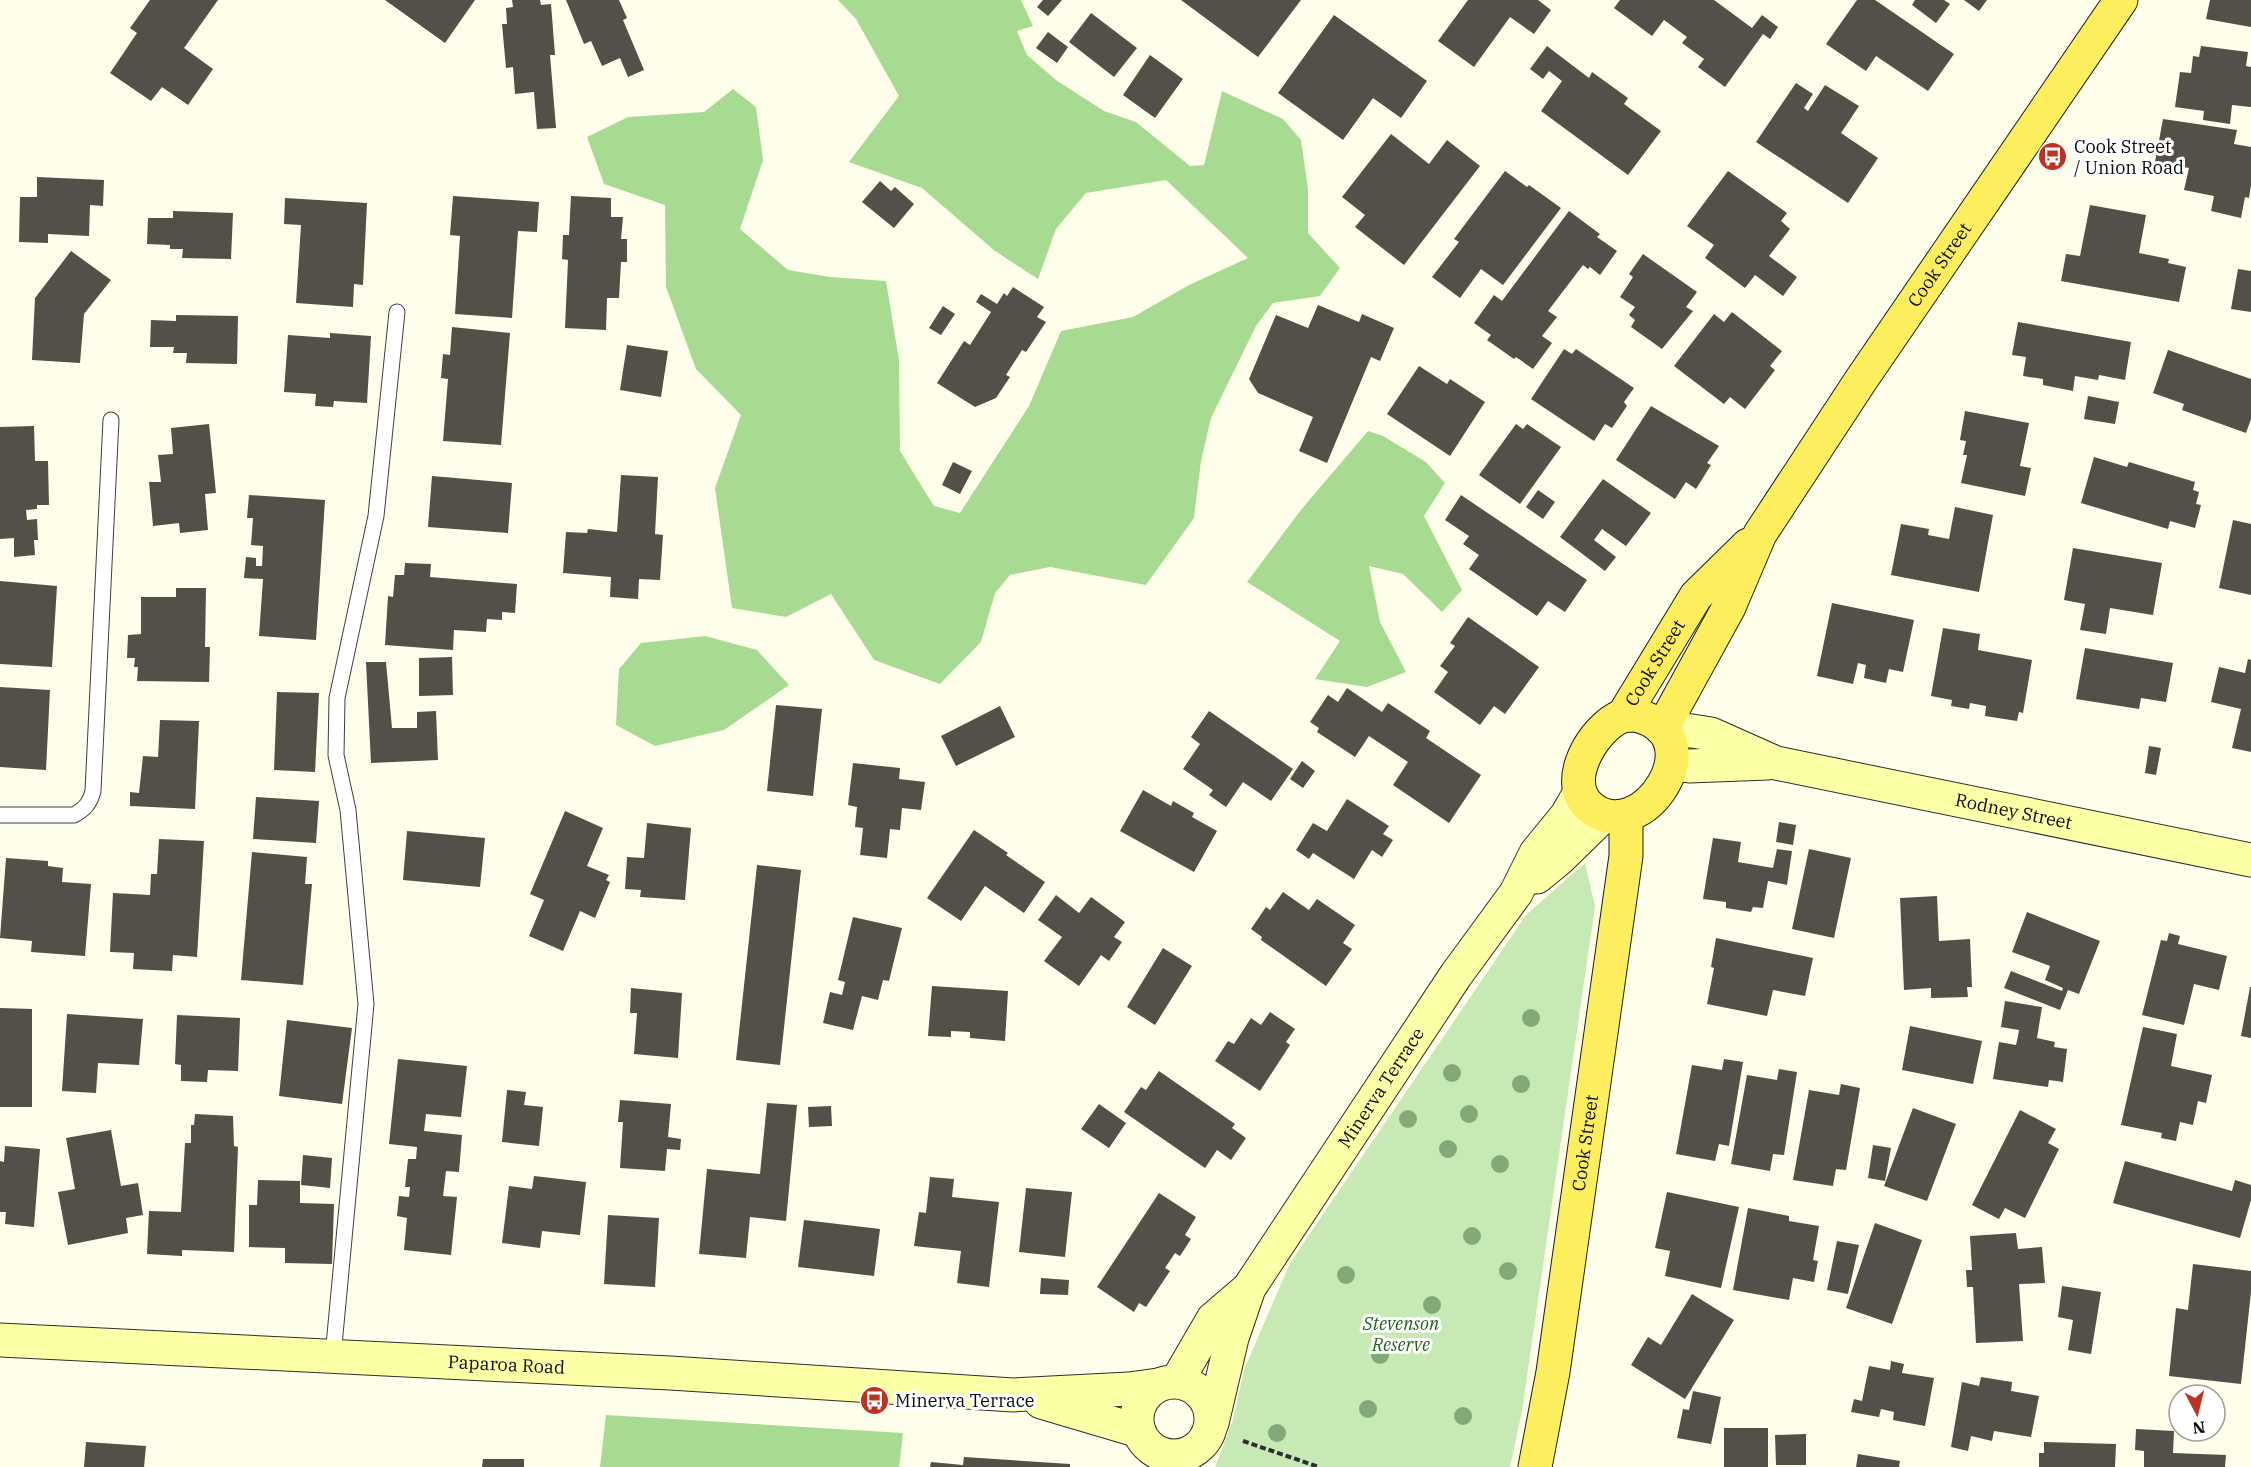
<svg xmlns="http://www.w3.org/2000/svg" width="2251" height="1467" font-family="'IBM Plex Serif',serif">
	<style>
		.green { fill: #c7eab4 }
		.forest { fill: #a8db92 }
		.building { fill: #544f48 }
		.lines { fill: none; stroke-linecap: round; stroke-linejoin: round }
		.lane-casing { stroke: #3f3f3f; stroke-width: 17 }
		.secondary-casing { stroke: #2e2e2e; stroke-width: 35 }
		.primary-casing { stroke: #1d1d1d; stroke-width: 35 }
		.path { stroke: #2e2e2e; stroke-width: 4; stroke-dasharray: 6 3; stroke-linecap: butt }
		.lane { stroke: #fff; stroke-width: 15 }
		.secondary { stroke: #fbffa5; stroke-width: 33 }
		.primary { stroke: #fcee5d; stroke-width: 33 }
		.tree { fill: #84a978 }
		.labels { text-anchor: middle; stroke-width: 6; stroke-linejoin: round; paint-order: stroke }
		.poi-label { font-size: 18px; fill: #0c0c0c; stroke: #fff; text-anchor: start }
		.street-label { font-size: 18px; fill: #0c0c0c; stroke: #fff }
		.park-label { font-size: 18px; font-style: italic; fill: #1f641b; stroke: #fff }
	</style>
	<rect width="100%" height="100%" fill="#fffeea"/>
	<path class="green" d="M1585,863L1595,906L1522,1411L1510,1467H1215L1233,1420L1244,1370L1290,1263L1526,915Z"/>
	<path class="forest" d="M838,0H1021L1033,26L1017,31L1027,55L1056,80L1104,111L1136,122L1190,166L1204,165L1222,91L1283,119L1301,140L1308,189V233L1340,268L1320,296L1273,303L1256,326L1211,418L1201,461L1194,518L1146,585L1050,567L1010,575L995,593L981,642L940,684L874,660L831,594L786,617L732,608L715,488L741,415L696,369L666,287L665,205L604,184L587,137L628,117L704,112L733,89L756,107L763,160L740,229L788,270L830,277L886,281L899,360L900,451L934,506L960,513L1029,406L1061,331L1133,317L1189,285L1248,258L1166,180L1086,193L1056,229L1038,279L995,251L922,188L849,162L899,96L856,19Z
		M1368,431L1383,436L1426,462L1445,483L1424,516L1462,590L1442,612L1403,574L1369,566L1380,622L1406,672L1367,687L1315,679L1340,641L1247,582L1300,511Z
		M705,636L757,650L789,685L724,730L655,746L616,725L619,669L641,643Z
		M606,1415L903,1433L899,1467H600Z"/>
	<path class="building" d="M150,0H218L184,48L213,69L188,105L162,87L151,101L110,73L137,33L130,28Z
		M385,0H475L445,43Z
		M512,0H540L541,5L551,4L555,55H550L556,128L537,129L534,92L515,94L513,67L506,68L502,24H507L506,8L513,7Z
		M566,0H619L627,18L623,20L644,70L628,77L620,58L602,66L591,41L584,44Z
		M1043,0H1062L1048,16L1037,7Z
		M1181,0H1301L1258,57Z
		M1468,0H1538L1551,10L1534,34L1510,17L1474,67L1438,41Z
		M1620,0H1714L1752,28L1762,15L1778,27L1770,39L1763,34L1725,87L1698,67L1704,59L1682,43L1687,37L1664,20L1652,36L1614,8Z
		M1857,0H1875L1954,54L1928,91L1876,56L1866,71L1826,44Z
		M1915,0H1944L1950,4L1936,23L1912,5Z
		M1964,0H1987L1979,11Z
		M2210,0H2251V27L2206,19Z
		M1091,13L1137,48L1114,77L1069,42Z
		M1334,15L1427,81L1401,118L1373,98L1343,140L1278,93Z
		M1048,32L1068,47L1057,63L1036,48Z
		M1547,46L1589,78L1592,72L1628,98L1624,104L1661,131L1628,175L1541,111L1562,81L1549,71L1543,79L1530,69Z
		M2201,46L2248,52L2246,66L2251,67V107L2232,105L2230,124L2203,120L2204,111L2175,107L2180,72L2191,73L2193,56L2199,57Z
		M1150,55L1183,79L1155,118L1123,95Z
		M1796,83L1813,94L1804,108L1808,111L1825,85L1859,106L1841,133L1878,158L1848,203L1756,142Z
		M2163,119L2237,130L2234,144L2251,147V185L2249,198L2245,197L2241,218L2211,211L2214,196L2184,190L2189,168L2155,162Z
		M1391,134L1429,164L1447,140L1480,166L1404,265L1355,227L1365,215L1342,197Z
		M1505,171L1527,187L1529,185L1561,208L1503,285L1481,269L1460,298L1432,277L1459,242L1454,239Z
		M1728,171L1787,213L1781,221L1790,229L1769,256L1797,277L1783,296L1755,275L1745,288L1705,258L1714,245L1687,226Z
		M37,177L104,180L103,206L90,205L89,236L48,234V243L19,242L20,197H37Z
		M880,181L891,191L895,187L914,204L894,228L862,202Z
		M453,196L539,202L537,232L518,231L512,318L455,314L460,236L450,235Z
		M571,196L611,198V217H623L621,239H627V262H621L619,298H607L606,330L565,328L568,260L562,259L563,235H569Z
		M285,198L367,203L363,285L354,284L353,307L296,303L301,225L284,224Z
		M2090,205L2146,215L2139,253L2169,259L2168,263L2186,267L2179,302L2061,281L2066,254L2080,256Z
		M173,211L233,213L231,259L182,258L183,249H170V245L147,244L148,218H173Z
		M1569,211L1600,234L1597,237L1617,251L1600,275L1590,267L1588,269L1583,265L1548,311L1557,317L1542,336L1552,343L1533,369L1516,357L1514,359L1487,340L1491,335L1474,323L1494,295L1502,301Z
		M71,251L111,280L84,314L80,363L32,360L35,298Z
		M1643,254L1697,292L1686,307L1693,311L1662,349L1631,327L1635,320L1629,315L1635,307L1620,297L1633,277L1629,274Z
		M2238,269L2251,271V312L2231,309Z
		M1013,287L1044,307L1037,317L1046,322L1026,352L1022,350L1006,375L1010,377L996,398L975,407L937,383L964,341L970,345L991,312L976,302L981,294L997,304L1004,293L1007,296Z
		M1318,305L1359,322L1362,314L1394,328L1380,361L1371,357L1327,463L1299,451L1313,417L1258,393L1249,379L1276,315L1308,328Z
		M943,306L955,314L941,335L929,328Z
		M1732,312L1782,351L1770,366L1775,370L1745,409L1730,397L1724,404L1674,366L1714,314L1724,322Z
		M176,315L238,316L237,364L186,363L187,353H173L174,347H150L151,320L176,321Z
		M2018,322L2131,342L2125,380L2099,375L2098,380L2075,376L2073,391L2043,385V379L2023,376L2026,357L2012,355Z
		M452,327L510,333L501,445L443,441L448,379L441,378L443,354L450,355Z
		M330,333L371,336L367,403L334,401L333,407L315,406L316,394L284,392L288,335L330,338Z
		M627,345L668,351L661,397L620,390Z
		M1564,349L1572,354L1576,349L1634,388L1624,402L1627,406L1612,428L1605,424L1594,441L1531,399Z
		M2168,350L2251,379V419L2246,433L2182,410L2184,404L2153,393Z
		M1419,366L1447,384L1450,379L1485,402L1450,456L1387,414Z
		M2088,396L2119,402L2115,424L2084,419Z
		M1651,406L1719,446L1707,463L1711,465L1696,489L1686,482L1675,499L1616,460Z
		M1965,411L2029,423L2020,466L2031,468L2025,496L1961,483L1967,455H1963L1966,441L1960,440Z
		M209,424L216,493L205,494L208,530L180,533L179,523L153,526L149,482H161L158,455L173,454L171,428Z
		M1516,424L1523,429L1527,424L1561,447L1520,504L1479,475Z
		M34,426L35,461H48L49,505H37V509L26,510L27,520L37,519L38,540H34L35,555L14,557V538L0,539V427Z
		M2094,457L2127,467L2129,462L2195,482L2193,490L2199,492L2196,504L2201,505L2195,528L2170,521L2168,529L2081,503Z
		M953,462L972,471L960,494L942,485Z
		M621,475L658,477L655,534L663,535L660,580L639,579L638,599L610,597L611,577L563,573L566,532L587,533L588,529L617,532Z
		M432,476L512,483L508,533L428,527Z
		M1603,479L1651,513L1626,546L1602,529L1594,540L1616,557L1605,571L1560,537Z
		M1538,490L1555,502L1543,519L1526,507Z
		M249,495L325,500L316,640L259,636L263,579L244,578L246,557L256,558V566H262L263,546L251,545L253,518H247Z
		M1461,495L1587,580L1565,612L1548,601L1537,616L1469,569L1479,555L1463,544L1469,536L1445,520Z
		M1955,507L1993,515L1979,592L1891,575L1901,524L1929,529L1928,535L1949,539Z
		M2233,520L2251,524V595L2219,588Z
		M2073,548L2162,563L2153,615L2110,608L2106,634L2080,630L2085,604L2064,600Z
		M405,563L431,564L430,577L517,584L515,613L502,612V620L487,619L486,632L454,630L453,650L385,645L388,596L393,597L395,575H404Z
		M0,581L57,586L52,667L0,664Z
		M176,588H206L205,647H210L209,682L137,681L138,667H134L135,658H127L128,635L141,634V597H176Z
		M1832,603L1914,620L1903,672L1889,669L1886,683L1864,678L1866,665L1858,663L1853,684L1817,676Z
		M1468,617L1539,667L1505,714L1494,706L1480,725L1434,692L1448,672L1440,666L1455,646L1450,643Z
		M1943,628L1980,634L1978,650L2032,660L2023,713L2019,712L2017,721L1985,716L1986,706L1970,703L1969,709L1951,706L1952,700L1931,696Z
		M2085,648L2173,663L2166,702L2141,698L2139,709L2076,699Z
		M452,657L453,695L419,696V658Z
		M2248,659L2251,660V752L2232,748L2241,709L2211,702L2219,667L2245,673Z
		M366,662H386L392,728H417V712L436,711L438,760L371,763Z
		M0,687L50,690L46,770L0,767Z
		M1347,688L1382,712L1388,703L1430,731L1426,738L1481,775L1449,823L1393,785L1408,762L1369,736L1355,757L1317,732L1319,728L1310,722L1328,695L1338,702Z
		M277,692L319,693L315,772L274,770Z
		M776,705L822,709L813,796L767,791Z
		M1000,706L1015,737L956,766L941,736Z
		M1209,711L1293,769L1271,801L1243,782L1226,807L1209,795L1213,790L1183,769L1200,744L1191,737Z
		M160,720L199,721L195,809L130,806V792L139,793L143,756L158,757Z
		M2149,746L2161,748L2156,775L2145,773Z
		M1302,761L1315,771L1303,788L1290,779Z
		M853,763L900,768L899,779L925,782L921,810L902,808L900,830L890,829L887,858L860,855L863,828L855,827L857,807L848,805Z
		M1143,790L1171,806L1173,801L1194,813L1192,817L1217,831L1194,872L1120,831Z
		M256,797L319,801L316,843L253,839Z
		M1347,799L1389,826L1383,834L1393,840L1382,857L1372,850L1354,879L1313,853L1309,859L1296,850L1313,823L1327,831Z
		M565,811L603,828L587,866L609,875L606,880L610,882L595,918L580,911L563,951L529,936L544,900L530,894Z
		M1779,822L1796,825L1793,845L1776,842Z
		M647,823L691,828L685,900L640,897L641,890L625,889L627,857L644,858Z
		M974,830L1008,853L1006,855L1045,882L1024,913L985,886L961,921L927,898Z
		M407,831L485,838L480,887L403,880Z
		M1713,838L1741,842L1738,862L1773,868L1777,849L1792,851L1787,885L1768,881L1763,908L1753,907L1751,912L1726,908V902L1703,899Z
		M159,839L204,841L197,957L173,955L172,971L133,969L134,953L110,952L113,893L150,895L151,874H157Z
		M1809,849L1851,858L1834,938L1792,929Z
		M252,852L307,857L305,884H312L303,985L241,980Z
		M6,858L48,861V866L63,868L62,882L91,884L85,956L31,952L32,941L0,938Z
		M757,865L801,870L780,1065L736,1060Z
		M1283,892L1309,910L1317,899L1355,925L1343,943L1352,949L1326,986L1261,940L1262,937L1251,929L1266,907L1270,910Z
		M1056,895L1079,913L1091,897L1125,922L1114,937L1122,942L1109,961L1101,955L1079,986L1044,961L1062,937L1038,920Z
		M1937,896L1939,941L1970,939L1972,987H1967L1968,997L1931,998V988L1904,990L1900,898Z
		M2027,912L2100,941L2079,994L2068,990L2060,1010L2004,988L2011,971L2062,991L2063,988L2045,980L2050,966L2012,952Z
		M853,917L902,928L889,981L883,980L878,1000L862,996L853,1030L823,1023L830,992L842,995L845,982L838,980Z
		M2169,933L2180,936L2178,944L2227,956L2219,990L2194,984L2184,1025L2142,1015L2161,940L2167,941Z
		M1716,938L1813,958L1805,996L1773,990L1767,1016L1707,1004L1714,968L1711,967Z
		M1163,948L1192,966L1155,1025L1127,1007Z
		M932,986L1008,991L1005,1041L970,1038V1032L951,1031V1037L928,1036Z
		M2250,987H2251V1038L2241,1036Z
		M631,988L682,993L678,1058L634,1054L637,1013H630Z
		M2005,1001L2042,1007L2037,1038L2055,1042L2054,1047L2067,1049L2063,1082L2049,1080L2048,1087L1993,1079L1999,1042L2016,1045L2018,1036L2019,1030L2001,1027Z
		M0,1008L32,1009V1107H0Z
		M1270,1012L1295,1029L1286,1042L1290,1045L1260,1091L1215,1061L1228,1041L1234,1044L1251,1018L1261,1025Z
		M67,1014L143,1019L139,1065L98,1063L96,1093L62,1091Z
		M177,1015L240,1018L238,1071L208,1070L207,1082L181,1081V1065L175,1064Z
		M287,1020L352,1028L342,1104L279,1096Z
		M1910,1026L1982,1041L1973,1084L1902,1070Z
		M2143,1027L2177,1034L2171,1066L2212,1075L2206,1103L2198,1101L2193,1125L2180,1122L2176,1141L2161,1138L2162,1133L2121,1125Z
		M398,1059L467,1066L461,1117L426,1114L424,1131L462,1135L459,1172L446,1171L443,1196L457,1197L451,1255L404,1250L407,1218L397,1216L399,1196L409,1197L410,1187H405L408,1159H416L417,1147L389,1144Z
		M1724,1059L1743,1062L1729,1146L1719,1144L1715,1161L1676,1154L1692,1065L1722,1070Z
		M1779,1069L1797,1072L1784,1155L1773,1154L1770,1171L1731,1164L1747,1075L1777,1080Z
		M1159,1071L1235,1124L1232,1128L1246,1138L1231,1160L1217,1150L1205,1168L1124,1112L1141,1087L1146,1090Z
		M1841,1084L1860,1088L1846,1170L1836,1169L1833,1186L1793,1180L1809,1090L1839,1095Z
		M507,1090L526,1092L524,1105L543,1107L539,1146L502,1142Z
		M620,1100L671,1104L668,1137L681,1139L680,1150L667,1149L665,1171L620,1168L623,1122H618Z
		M767,1103L797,1105L786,1221L750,1217L746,1258L699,1254L707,1169L760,1174Z
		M1099,1104L1126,1123L1109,1148L1081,1129Z
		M831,1106L832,1126L809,1127L808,1107Z
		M1913,1108L1956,1124L1927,1201L1884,1186Z
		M2020,1110L2056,1129L2048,1143L2059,1149L2025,1218L2005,1208L1999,1219L1972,1205Z
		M195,1114L233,1116L234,1146L238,1147L234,1252L182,1250V1256L147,1254L149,1211L181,1212L185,1143H191V1125H194Z
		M111,1130L121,1186L138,1183L143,1215L126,1218L128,1233L68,1245L58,1192L75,1189L66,1138Z
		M1873,1145L1891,1148L1885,1181L1868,1178Z
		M5,1146L40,1149L34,1227L5,1224L6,1212H0V1161L4,1162Z
		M303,1155L332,1158L330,1188L301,1185Z
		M2125,1161L2232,1191L2235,1180L2251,1185V1200L2240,1238L2113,1203Z
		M534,1176L586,1182L580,1235L542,1231L540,1248L502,1243L509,1186L532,1189Z
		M930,1177L954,1179L952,1197L999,1202L989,1287L957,1283L961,1251L914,1246L919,1212L926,1213Z
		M258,1180L300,1181V1203L334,1204L332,1264L285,1263V1248L249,1247V1205H257Z
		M1026,1188L1072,1192L1065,1257L1019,1252Z
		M1667,1192L1739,1207L1721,1288L1665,1276L1670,1251L1655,1248Z
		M1159,1193L1196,1217L1185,1235L1191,1239L1180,1256L1175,1253L1165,1268L1170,1271L1146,1307L1139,1303L1134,1312L1097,1287Z
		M1748,1208L1789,1216V1221L1819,1226L1813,1260L1818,1261L1814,1282L1793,1278L1789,1300L1733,1290Z
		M608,1215L659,1218L655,1287L604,1284Z
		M804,1220L880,1229L874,1276L798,1267Z
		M1875,1223L1922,1240L1892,1324L1846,1308Z
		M2016,1233L2018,1249L2042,1247L2045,1283L2019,1284L2023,1341L1976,1343L1973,1287H1967L1966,1270H1972L1970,1236Z
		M1837,1241L1859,1245L1848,1294L1827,1290Z
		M2193,1264L2251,1271V1292L2241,1384L2169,1376L2176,1308L2188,1310Z
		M1041,1278L1069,1280L1068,1295L1040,1294Z
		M2062,1286L2101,1292L2091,1354L2068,1350L2073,1320L2058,1317Z
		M1692,1294L1734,1320L1685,1399L1631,1365L1648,1337L1661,1345Z
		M1891,1361L1904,1364L1902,1373L1934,1378L1925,1426L1893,1420L1894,1412L1881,1409L1879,1417L1851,1412L1854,1399L1862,1401L1869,1366L1890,1370Z
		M1981,1377L2012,1382L2011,1391L2039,1396L2031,1437L1994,1431L1992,1441L1971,1436L1968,1451L1951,1447L1962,1382L1979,1386Z
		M1693,1391L1721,1397L1711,1444L1677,1438L1683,1409L1689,1410Z
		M1724,1428H1768V1467H1724Z
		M2136,1429L2174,1431L2173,1453L2226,1455L2225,1467H2144V1451L2135,1450Z
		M1806,1434V1465H1776L1775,1435Z
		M86,1442L146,1446L144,1467H84Z
		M2044,1442L2116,1444L2115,1467H2039V1453H2044Z
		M1858,1454L1900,1461L1899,1467H1856Z
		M964,1457L1070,1464V1467H930L931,1462L963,1465Z
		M483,1459H524V1467H482Z"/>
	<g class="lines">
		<defs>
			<path id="lane" d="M0,815H74C85,809 90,803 93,791L111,420
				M333,1356L366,1004L348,810L336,755L337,698L376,516L397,312"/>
			<g id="secondary">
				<path id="s1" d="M1662,729L1692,731L1711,734L1776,763L2251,860"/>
				<path d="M1673,764L1689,766L1768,763"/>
				<path d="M1537,877L1559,859L1603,816"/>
				<path id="s2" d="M0,1340L670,1373L1013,1395L1129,1389L1158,1385"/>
				<path d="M1177,1381L1213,1319L1248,1289"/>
				<circle cx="1174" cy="1419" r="37"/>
				<path d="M1041,1402L1139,1431"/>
				<path id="s3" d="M1212,1423L1232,1338L1249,1288L1456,975L1516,893L1536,853L1567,815L1579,794"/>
			</g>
			<g id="primary">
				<path d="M1635,715C1719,734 1641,851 1590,807C1561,782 1593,728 1622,716C1626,715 1631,715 1635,715Z"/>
				<path id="s4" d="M1623,716L1696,596L1748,545"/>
				<path id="s5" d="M1662,729L1729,607L1760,534L1861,380L2121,0"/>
				<path id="s6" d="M1535,1467L1553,1372L1626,856V816"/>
			</g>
		</defs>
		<use href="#lane" class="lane-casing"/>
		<use href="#secondary" class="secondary-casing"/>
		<use href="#primary" class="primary-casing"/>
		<path class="path" d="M1243,1441L1319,1467"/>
		<use href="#lane" class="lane"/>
		<use href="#secondary" class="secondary"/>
		<use href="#primary" class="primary"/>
	</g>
	<g class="tree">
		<circle cx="1531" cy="1018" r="9"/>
		<circle cx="1452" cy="1073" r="9"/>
		<circle cx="1521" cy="1084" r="9"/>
		<circle cx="1469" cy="1114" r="9"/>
		<circle cx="1408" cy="1119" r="9"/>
		<circle cx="1448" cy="1149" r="9"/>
		<circle cx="1500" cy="1164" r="9"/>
		<circle cx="1472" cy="1236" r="9"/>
		<circle cx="1508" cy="1271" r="9"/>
		<circle cx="1346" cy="1275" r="9"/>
		<circle cx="1432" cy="1305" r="9"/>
		<circle cx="1380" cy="1355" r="9"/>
		<circle cx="1368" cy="1409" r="9"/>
		<circle cx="1463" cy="1416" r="9"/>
		<circle cx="1277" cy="1433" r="9"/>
	</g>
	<defs>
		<symbol id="bus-disc" viewBox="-11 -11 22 22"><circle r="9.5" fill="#be3221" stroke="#fff"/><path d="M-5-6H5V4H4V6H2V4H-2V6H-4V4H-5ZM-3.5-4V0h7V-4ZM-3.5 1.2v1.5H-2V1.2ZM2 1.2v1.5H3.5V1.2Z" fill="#fff"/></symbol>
	</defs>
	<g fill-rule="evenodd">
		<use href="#bus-disc" x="2036" y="140" width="33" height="33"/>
		<use href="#bus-disc" x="858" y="1384" width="33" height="33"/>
	</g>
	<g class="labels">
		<g class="poi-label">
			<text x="2074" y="153">Cook Street<tspan x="2074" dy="21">/ Union Road</tspan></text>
			<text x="895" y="1407">Minerva Terrace</text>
		</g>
		<g class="street-label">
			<text dy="6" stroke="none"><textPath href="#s5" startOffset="542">Cook Street</textPath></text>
			<text dy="6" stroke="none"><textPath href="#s4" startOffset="62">Cook Street</textPath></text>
			<text dy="6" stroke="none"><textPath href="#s1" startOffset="363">Rodney Street</textPath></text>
			<text dy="6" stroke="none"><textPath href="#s3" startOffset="380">Minerva Terrace</textPath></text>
			<text dy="6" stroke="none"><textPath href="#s6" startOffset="328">Cook Street</textPath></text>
			<text dy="6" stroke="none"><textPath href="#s2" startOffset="507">Paparoa Road</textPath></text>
		</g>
		<g class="park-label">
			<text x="1401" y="1330">Stevenson<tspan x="1401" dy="21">Reserve</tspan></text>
		</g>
	</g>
	<g transform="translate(2197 1413) rotate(173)"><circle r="28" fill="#ffffff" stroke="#9e9e9e" stroke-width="1.5"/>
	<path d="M0-4.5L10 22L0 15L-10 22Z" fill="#be3221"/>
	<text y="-9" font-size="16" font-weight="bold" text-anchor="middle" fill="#0c0c0c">N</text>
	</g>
</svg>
